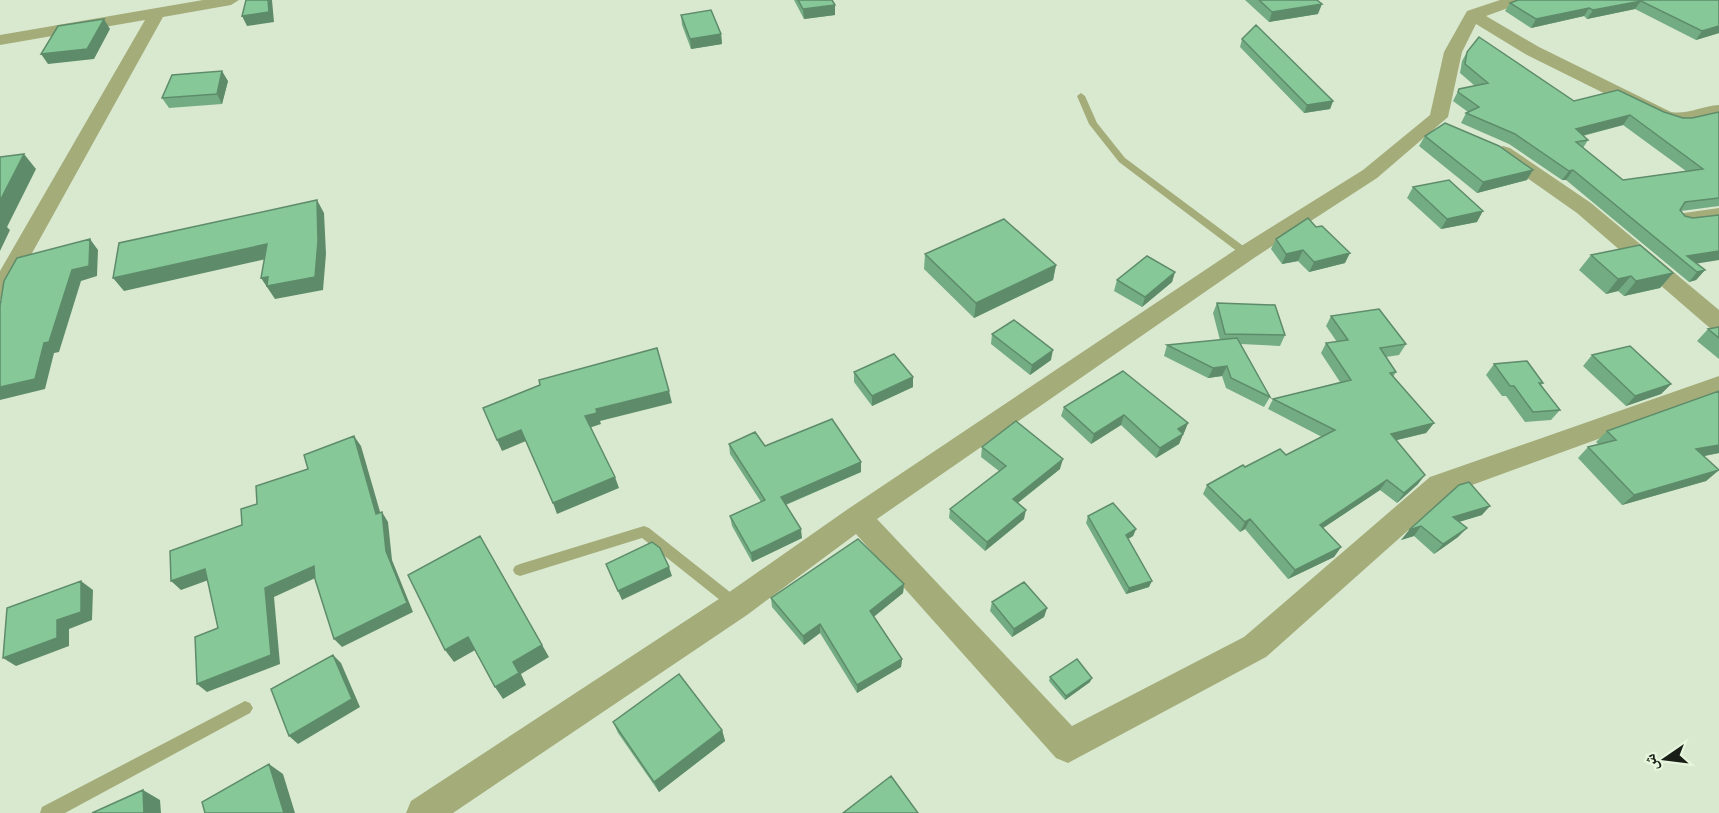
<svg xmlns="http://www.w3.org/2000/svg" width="1719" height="813" font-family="'PT Sans Narrow','Noto Naskh Arabic',sans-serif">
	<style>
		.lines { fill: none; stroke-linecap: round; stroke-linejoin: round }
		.lane { fill: #a4ac79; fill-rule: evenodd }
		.street { fill: #a4ac79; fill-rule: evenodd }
		.wall { fill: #73ac83; fill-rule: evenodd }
		.shaded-wall { fill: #5e8c6a }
		.building { fill: #86c898; stroke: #5e8c6a; stroke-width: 1.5; fill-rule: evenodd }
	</style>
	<rect width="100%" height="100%" fill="#d9e9d0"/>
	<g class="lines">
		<path class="lane" d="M1081,93L1085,96L1097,123L1125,158L1250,251L1251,253L1250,255H1242L1119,162L1089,124L1077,96Z
			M644,526L649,528L740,600L742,604L740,608L735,610L730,608L642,538L520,576L515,574L513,570L515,566L520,564Z
			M245,701L250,703L253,708L250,713L65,813H40L42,807Z"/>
		<path class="street" d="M203,0H239L231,5L163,17L11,291L8,297L0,299V271L145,20L0,45V35Z
			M1500,0H1524L1522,3L1486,16L1539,47L1671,112C1687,115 1702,106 1719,105V117H1707L1684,126L1658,120L1527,55L1476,24L1462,52L1448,117L1377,178L1254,258L877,519L1072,726L1244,637L1430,477L1719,376V395L1450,493L1266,657L1068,763L1056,758L856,534L747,615L453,813H406L411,801L725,595L848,509L1238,248L1363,170L1430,115L1444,52L1467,11Z
			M1503,146L1510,148L1591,203L1719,310V331L1711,329L1577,213L1496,156L1493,152L1496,148Z
			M1719,208V222L1685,226L1677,224L1674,219L1677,214Z"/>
	</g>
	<path class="wall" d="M794,0H832L835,5V15L804,19Z
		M1245,0H1317L1318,14L1269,22Z
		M1719,0V33L1696,40L1635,9L1587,19L1584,16L1531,28L1505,11L1510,3Z
		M681,15L721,34L722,44L691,49L682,25Z
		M1242,39L1333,101L1330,109L1304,113L1240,47Z
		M1467,52L1574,101L1664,112L1683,118H1692L1719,112V206L1681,211L1696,263L1705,270L1696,280L1689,282L1566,180H1562L1509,144L1461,123L1466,113L1468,112L1453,101L1459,89L1475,86L1460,73L1462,61ZM1623,125L1686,171L1623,180L1583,148L1588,140L1583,136Z
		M228,81L222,104L169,108L162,98Z
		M1425,136L1527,180L1477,193L1419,146Z
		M1413,187L1477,222L1441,229L1407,198Z
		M1276,239L1345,263L1309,272L1298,261L1282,264L1271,249Z
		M925,254L1056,265L1053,280L974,318L924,269Z
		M1591,255L1673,273L1660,288L1624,296L1618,291L1606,294L1579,270Z
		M1175,272L1172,282L1142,307L1114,291L1117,280Z
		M1217,303L1285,335L1280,346L1241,344L1270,397L1264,407L1226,388L1222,376L1208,378L1164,356L1167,345L1220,340L1213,313Z
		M1331,316L1406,344L1399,355L1386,357L1396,372L1393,377L1434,423L1426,433L1397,440L1418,484L1397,503L1380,490L1323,528L1341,547L1334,557L1288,579L1245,529L1240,532L1203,494L1207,485L1245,467L1286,455L1322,437L1268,409L1273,399L1340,382L1321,353L1326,343L1337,342L1326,326Z
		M1719,327V359L1697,341L1708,329Z
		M992,334L1051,360L1030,375L991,344Z
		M1592,355L1671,384L1661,394L1626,406L1583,366Z
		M1494,364L1543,383L1541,385L1560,410L1551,420L1525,422L1506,396H1502L1486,375Z
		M854,372L913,387L872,406L854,382Z
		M1719,391V453L1704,456L1719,470L1706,481L1622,505L1578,458L1588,447L1599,445L1596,442L1607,431Z
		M1064,407L1188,423L1179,444L1156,458L1121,425L1091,444L1061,416Z
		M729,444L765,446L861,462V472L786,505L802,538L752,562L732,526L730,516L761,502L730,454Z
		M982,447L1060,469L1018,503L1024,519L985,551L949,518L950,509L999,471L981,457Z
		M1459,485L1482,515L1459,522L1458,537L1434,554L1414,536L1401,540Z
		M1088,516L1136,529L1133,536L1128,539L1149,587L1126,594L1086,523Z
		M904,584L903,593L874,616L902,659L901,667L857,693L820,633L804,645L772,607L771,598Z
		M992,602L1047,608L1044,617L1012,637L990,611Z
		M1050,677L1090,682L1065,700L1049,681Z
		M613,722L722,730L725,741L659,792L618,733Z"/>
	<path class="shaded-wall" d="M268,0H272L274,22L247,26L242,16Z
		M1641,1L1635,9L1587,19L1593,10Z
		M1322,4L1318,14L1269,22L1272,12Z
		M835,5V15L804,19L803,9Z
		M1589,8L1584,16L1531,28L1536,19Z
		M104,19L110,29L94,59L48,64L41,54Z
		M1719,26V33L1696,40L1702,31Z
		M721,34L722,44L691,49L690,39Z
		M222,71L228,81L222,104L217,94Z
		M1333,101L1330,109L1304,113L1307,105Z
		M1630,115L1623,125L1569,139L1576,129Z
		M24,154L36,169L7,227L10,230L0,251V201Z
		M1533,170L1527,180L1477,193L1483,182Z
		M1573,170L1566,180H1562L1569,171Z
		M317,200L324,213L326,254L323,290L275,299L261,278Z
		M1483,211L1477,222L1441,229L1447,219Z
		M90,239L98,250L97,276L81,281L59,352L54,353L45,389L0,400V387L44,343L72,270Z
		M267,244L275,257L124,291L113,278Z
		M1303,250L1298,261L1282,264L1286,254Z
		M1719,251V260L1688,265L1687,256Z
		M1350,253L1345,263L1309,272L1314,262Z
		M1056,265L1053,280L974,318L976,303Z
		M1705,270L1696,280L1689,282L1697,272Z
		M1175,272L1172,282L1142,307L1145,297Z
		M1673,273L1660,288L1624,296L1636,281Z
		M1631,276L1618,291L1606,294L1618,279Z
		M1053,350L1051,360L1030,375L1032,365Z
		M1227,366L1222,376L1208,378L1213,368Z
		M913,377V387L872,406V396Z
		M1671,384L1661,394L1626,406L1635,396Z
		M669,391L672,403L600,421L601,424L589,428L585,416L596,409Z
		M1124,415L1121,425L1091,444L1094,434Z
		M1188,423L1184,433L1174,439L1178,429Z
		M1434,423L1426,433L1384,443L1391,434Z
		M521,430L526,441L502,451L497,440Z
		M1183,434L1179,444L1156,458L1160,448Z
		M354,436L361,446L383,522L382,512L388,522L392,560L413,612L342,647L334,639L386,551L376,514Z
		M1719,445V453L1684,460L1696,449Z
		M1063,459L1060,469L1011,508L1013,499Z
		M861,462V472L782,506L781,497Z
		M1719,470L1706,481L1622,505L1634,495Z
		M1425,475L1418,484L1397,503L1404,493Z
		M615,477L619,488L557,514L553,503Z
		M1387,480L1380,490L1314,534L1320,525Z
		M1490,506L1482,515L1445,526L1453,517Z
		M1026,510L1024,519L985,551L987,542Z
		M1250,519L1245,529L1240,532L1245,522Z
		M1421,526L1414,536L1401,540L1409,530Z
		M1467,528L1458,537L1434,554L1443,544Z
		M801,529L802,538L752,562L751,553Z
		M1136,529L1133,536L1123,542L1126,535Z
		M480,536L549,657L521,674L526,685L503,699L495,687L513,662Z
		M1341,547L1334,557L1288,579L1295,570Z
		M314,566L322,575L274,597L280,664L207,692L197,684L265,588Z
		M669,567L672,576L622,600L618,591Z
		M205,569L214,578L181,590L171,581Z
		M81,581L93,590L92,620L69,629V646L16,666L3,658L57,620Z
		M1152,581L1149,587L1126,594L1129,588Z
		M904,584L903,593L870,620V611Z
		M1047,608L1044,617L1012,637L1014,629Z
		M820,624V633L804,645L803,636Z
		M468,637L477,649L454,662L445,650Z
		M333,655L341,663L360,707L298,744L289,736Z
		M902,659L901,667L857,693V685Z
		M1092,678L1090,682L1065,700L1066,696Z
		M722,730L725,741L659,792L654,782Z
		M269,764L283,774L295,813H284Z
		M143,790L160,800L161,813H144Z"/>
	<path class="building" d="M246,0H268L269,12L242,16Z
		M798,0H832L835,5L803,9Z
		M1259,0H1317L1322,4L1272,12Z
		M1518,0H1719V26L1702,31L1641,1L1593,10L1589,8L1536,19L1510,3Z
		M711,10L721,34L690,39L681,15Z
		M104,19L87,49L41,54L58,26Z
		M1256,25L1333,101L1307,105L1242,39Z
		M1479,37L1574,101L1618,90L1664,112L1683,118H1692L1719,112V198L1685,202L1680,210L1685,216L1693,218L1719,215V251L1687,256L1705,270L1697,272L1573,170L1569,171L1515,134L1466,113L1479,107L1458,92L1459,89L1488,83L1465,64L1467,52ZM1630,115L1703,169L1623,180L1576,142L1588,140L1576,129Z
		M222,71L217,94L162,98L172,75Z
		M1445,123L1499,146L1533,170L1483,182L1425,136Z
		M24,154L0,201V157Z
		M1449,180L1483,211L1447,219L1413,187Z
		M317,200L318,241L315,277L267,286L268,277L261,278L267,244L113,278L119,243Z
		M1308,218L1316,227L1322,226L1350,253L1314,262L1303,250L1286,254L1276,239Z
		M1004,219L1056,265L976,303L925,254Z
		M90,239L89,266L72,270L49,342L44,343L35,379L0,387V306L4,281L17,258Z
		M1640,245L1673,273L1636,281L1631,276L1618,279L1591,255Z
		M1147,256L1175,272L1145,297L1117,280Z
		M1217,303L1275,305L1285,335L1225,334Z
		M1379,309L1406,344L1380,348L1396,372L1390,373L1434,423L1391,434L1425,475L1404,493L1387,480L1320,525L1341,547L1295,570L1250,519L1245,522L1207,485L1243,465L1245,467L1280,449L1286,455L1335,430L1273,399L1351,380L1326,343L1348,340L1331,316Z
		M1014,320L1053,350L1032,365L992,334Z
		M1719,327V338L1708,329Z
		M1237,338L1270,397L1231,378L1227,366L1213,368L1167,345Z
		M1630,346L1671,384L1635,396L1592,355Z
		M657,348L669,391L596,409L597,413L585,416L615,477L553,503L521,430L497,440L483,408L540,385L539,380Z
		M894,354L913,377L872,396L854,372Z
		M1527,361L1543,383H1539L1560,410L1533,412L1514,386H1510L1494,364Z
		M1123,371L1188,423L1178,429L1183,434L1160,448L1124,415L1094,434L1064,407Z
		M1719,391V445L1696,449L1719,470L1634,495L1588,447L1616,440L1607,431Z
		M832,419L861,462L781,497L801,529L751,553L730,516L765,500L729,444L755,432L765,446Z
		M1016,421L1063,459L1013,499L1026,510L987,542L950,509L1006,466L982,447Z
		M354,436L376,514L382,512L386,551L407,603L334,639L315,579L314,566L265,588L271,655L197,684L195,637L218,628L205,569L171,581L170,551L242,525L241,509L257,504L256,486L308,469L304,455Z
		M1469,482L1490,506L1453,517L1467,528L1443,544L1421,526L1409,530L1459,485Z
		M1113,503L1136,529L1126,535L1152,581L1129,588L1088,516Z
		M480,536L542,645L513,662L519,673L495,687L468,637L445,650L408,575Z
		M858,539L904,584L870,611L902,659L857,685L820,624L803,636L771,598Z
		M652,542L660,548L669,567L618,591L606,564Z
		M81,581V612L57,620V638L3,658L7,608Z
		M1024,582L1047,608L1014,629L992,602Z
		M333,655L352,699L289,736L271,689Z
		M1077,659L1092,678L1066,696L1050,677Z
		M679,674L722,730L654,782L613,722Z
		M269,764L284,813H205L202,802Z
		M891,776L918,813H843Z
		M143,790L144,813H92Z"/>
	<g transform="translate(1665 759) rotate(256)" stroke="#e6f6dd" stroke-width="4.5" paint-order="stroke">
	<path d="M0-4.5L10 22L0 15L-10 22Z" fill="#191f16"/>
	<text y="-9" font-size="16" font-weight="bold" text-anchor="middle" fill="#191f16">ش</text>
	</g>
</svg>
